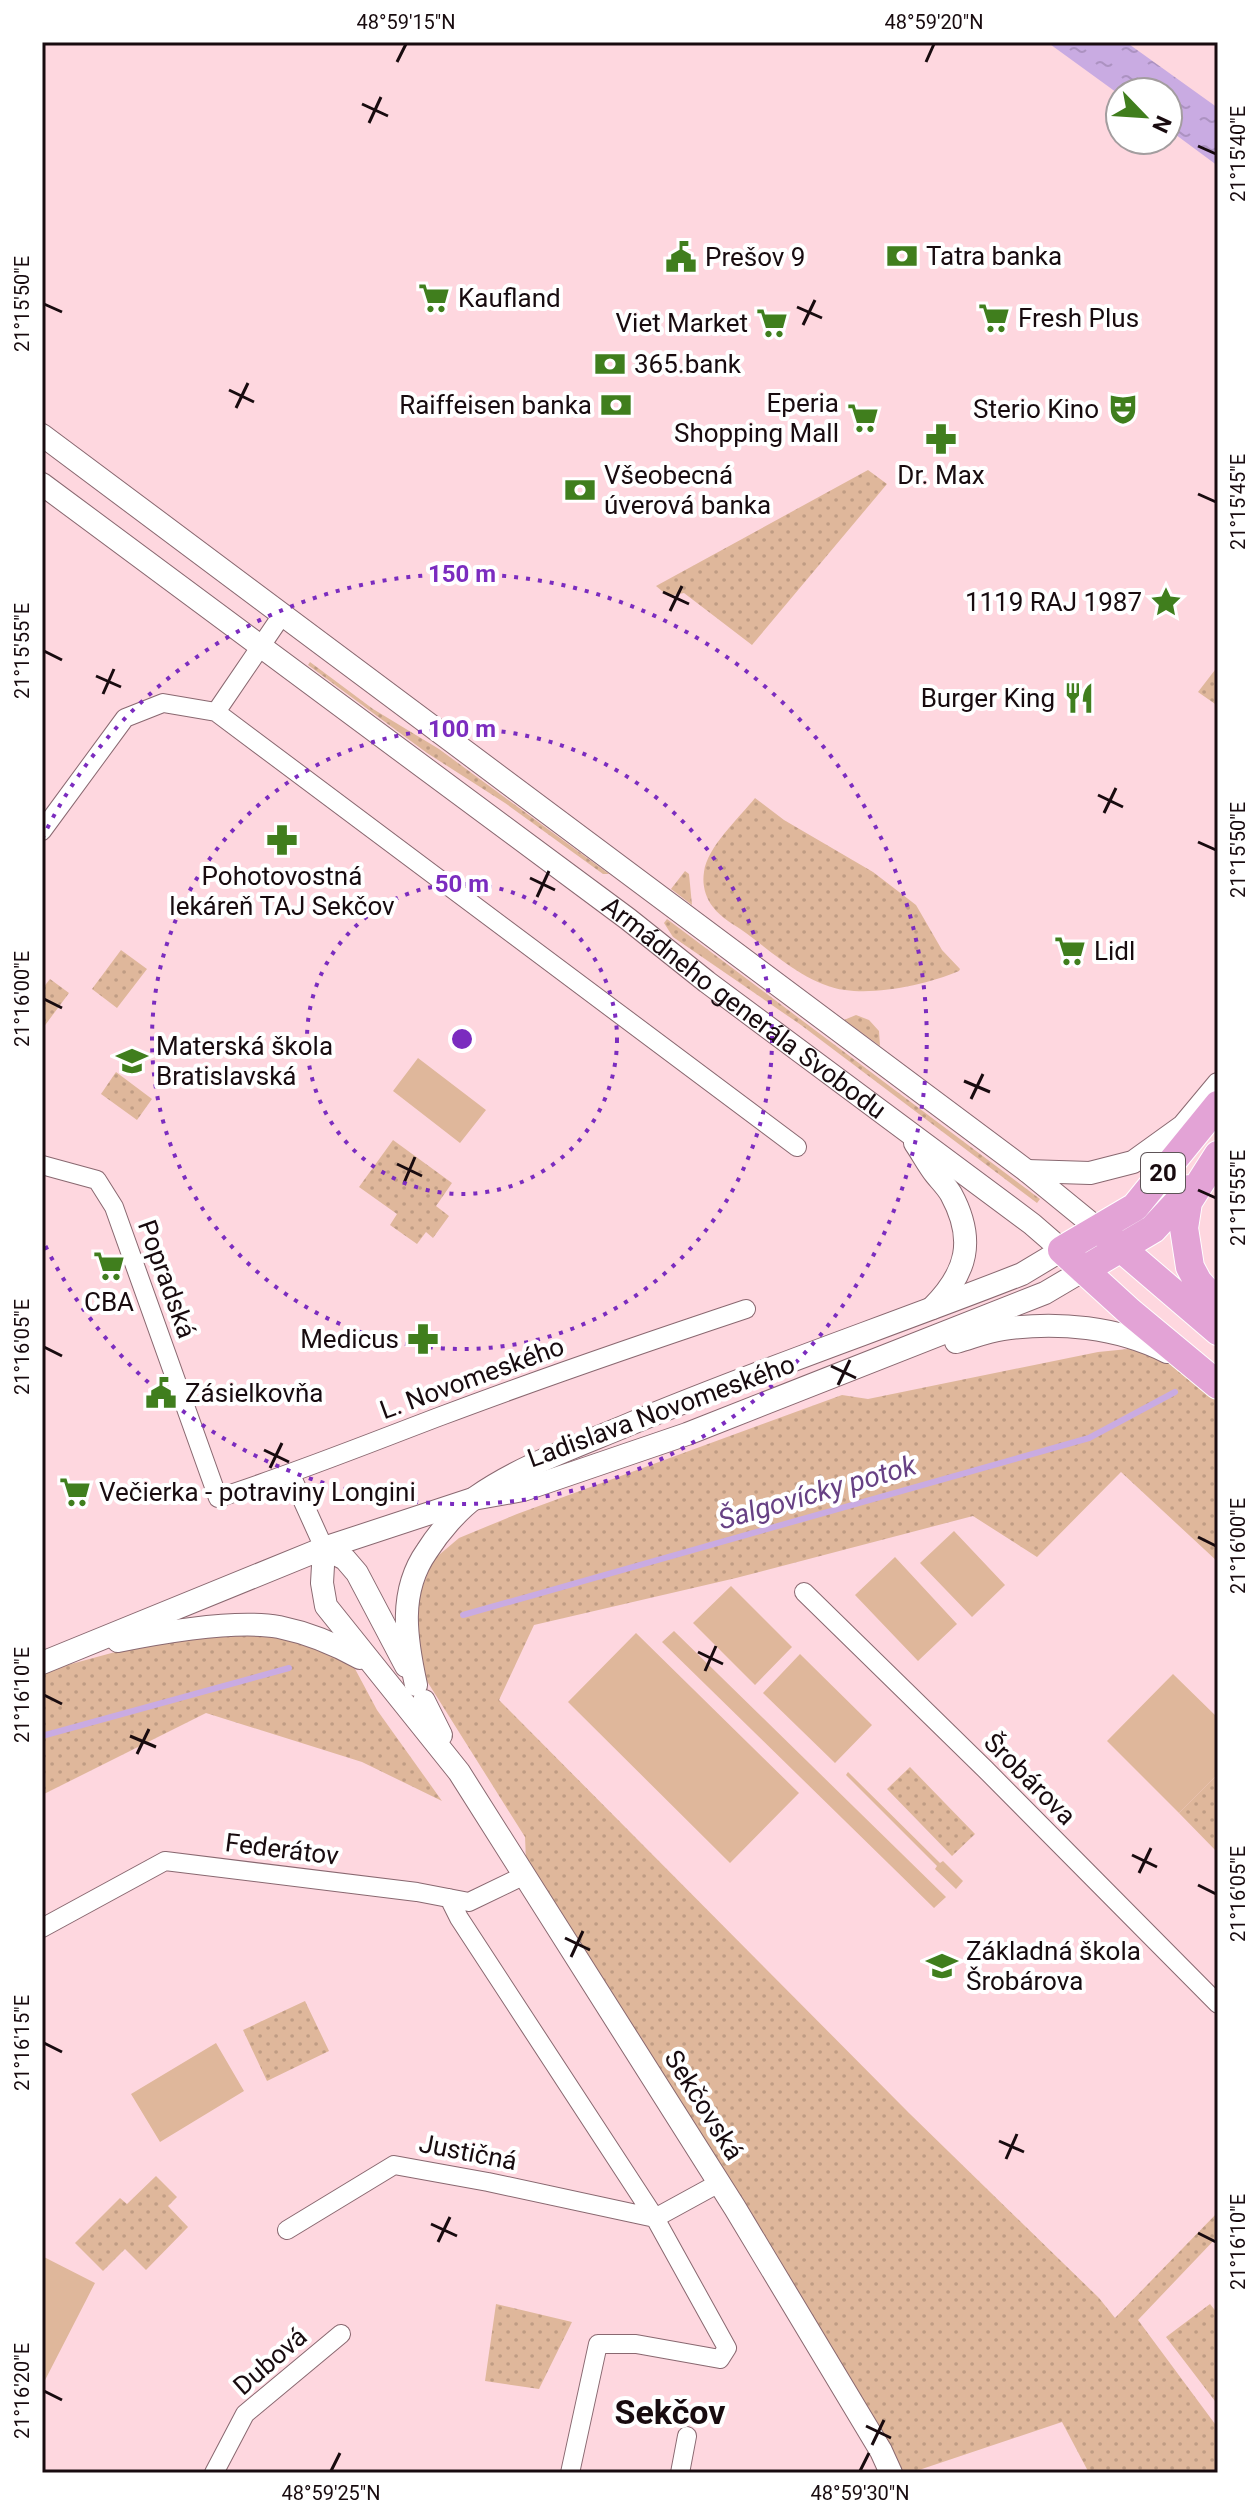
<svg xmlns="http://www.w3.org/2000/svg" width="1260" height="2515" font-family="Roboto,sans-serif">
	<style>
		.grass { fill: url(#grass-dots) }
		.pitch { fill: #dfb79b }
		.water { fill: url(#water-ripples) }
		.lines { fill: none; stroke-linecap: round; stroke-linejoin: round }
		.stream { stroke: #c9abe2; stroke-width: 6 }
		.minor-casing { stroke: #896870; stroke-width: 20 }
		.tertiary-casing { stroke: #896870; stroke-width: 24 }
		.primary-casing { stroke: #fff; stroke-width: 30 }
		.minor { stroke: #fff; stroke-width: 18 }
		.tertiary { stroke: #fff; stroke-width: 22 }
		.primary { stroke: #e3a3d6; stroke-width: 28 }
		.ticks { fill: none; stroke: #180b0f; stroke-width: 3 }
		.ring { fill: none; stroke: #7b2cbf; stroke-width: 4; stroke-dasharray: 4 8 }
		.labels { text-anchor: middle; stroke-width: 8; stroke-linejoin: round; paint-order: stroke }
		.shield { fill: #fff; stroke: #5d5457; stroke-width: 2 }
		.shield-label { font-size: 24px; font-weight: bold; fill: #180b0f }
		.poi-label { font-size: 26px; fill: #180b0f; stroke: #fff; text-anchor: start }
		.street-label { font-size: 26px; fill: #180b0f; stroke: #fff }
		.water-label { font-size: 28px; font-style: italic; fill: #674184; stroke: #fff }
		.district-label { font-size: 34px; font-weight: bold; fill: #180b0f; stroke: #fff }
		.centre { fill: #7b2cbf; stroke: #fff; stroke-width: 4 }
		.ring-label { font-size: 24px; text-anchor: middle; font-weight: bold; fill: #7b2cbf; stroke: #fff; stroke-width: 8; stroke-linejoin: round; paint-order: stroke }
		.neatline { fill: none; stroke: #180b0f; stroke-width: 3 }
		.ticks-label { font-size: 20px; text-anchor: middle; fill: #180b0f }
	</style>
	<defs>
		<pattern id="grass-dots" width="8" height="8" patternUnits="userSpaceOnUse" patternTransform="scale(2)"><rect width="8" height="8" fill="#dfb79b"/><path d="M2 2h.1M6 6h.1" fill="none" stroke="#bf9c84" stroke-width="1.8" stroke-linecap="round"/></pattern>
		<pattern id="water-ripples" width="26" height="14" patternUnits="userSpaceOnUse" patternTransform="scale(2)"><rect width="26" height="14" fill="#c9abe2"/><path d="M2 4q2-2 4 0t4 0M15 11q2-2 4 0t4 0" fill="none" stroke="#ac92c1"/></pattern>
	</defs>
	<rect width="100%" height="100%" fill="#fed7df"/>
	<path class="grass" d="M868,470L887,484L752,645L684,593L668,596L656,586Z
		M310,662L373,709L439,749L609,874H603L505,803L427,753L308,665Z
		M1218,666V706L1198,692Z
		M755,798L784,820L873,872L916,905L942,950L960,969L959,971C928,984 879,995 845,990C808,985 776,955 746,933C735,925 721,918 713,907C705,897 702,884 704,872C707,847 740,817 755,798Z
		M685,871L689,874L692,905L671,889Z
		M667,919L1040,1199L1037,1203L801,1025L673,937L664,923Z
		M121,950L147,969L117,1008L92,989Z
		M50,979L69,993L43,1028L42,989Z
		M856,1015L869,1020L879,1031L880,1046L844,1020Z
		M116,1072L152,1099L137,1120L101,1094Z
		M393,1140L452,1183L436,1206L449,1216L433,1238L426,1232L417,1244L390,1225L397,1214L359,1187Z
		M1128,1349L1163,1358L1218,1387V1562L1121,1472L1037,1557L973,1516L736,1578L534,1625L499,1700L909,2113L1099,2298L1115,2318L1218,2212V2236L1138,2320L1218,2428V2473H1089L1062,2422L910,2473H894L527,1882L525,1837L425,1678L419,1662L415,1605L433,1560L459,1538L517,1514L842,1395L868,1399L1098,1352Z
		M256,1631L346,1652L377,1710L442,1801L362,1762L206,1713L42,1795V1665L49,1670L152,1642Z
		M910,1767L975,1834L952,1856L887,1789Z
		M1218,1774V1853L1179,1813Z
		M305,2001L329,2051L267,2081L243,2030Z
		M156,2176L177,2197L168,2206L188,2227L146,2270L125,2249L103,2271L75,2243L120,2198L127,2204Z
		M496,2304L572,2322L539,2389L485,2381Z
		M1210,2304L1218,2314V2405L1166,2337Z"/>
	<path class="pitch" d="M418,1058L486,1110L460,1143L393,1091Z
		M954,1531L1005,1585L972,1617L920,1563Z
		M895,1557L957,1624L918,1661L855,1595Z
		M731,1586L792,1647L755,1685L693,1623Z
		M674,1631L946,1897L934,1908L662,1642Z
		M636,1633L799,1793L730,1863L568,1702Z
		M800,1654L872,1725L835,1763L763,1693Z
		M1173,1674L1218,1718V1774L1179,1813L1107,1741Z
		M848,1772L940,1863L943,1861L963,1881L956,1889L935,1869L937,1866L846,1775Z
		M216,2043L244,2091L160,2142L131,2094Z
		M42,2256L95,2283L42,2386Z"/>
	<path class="water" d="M1047,42H1126L1218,108V166L1168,129V92H1120V95Z"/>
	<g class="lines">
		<path class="stream" d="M463,1615L1089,1438L1175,1392
			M42,1736L289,1668"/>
		<defs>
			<path id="minor" d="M216,712L282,615
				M42,831L125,718L163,703L216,712L797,1147
				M42,1165L97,1180L114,1207L218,1498C293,1474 367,1444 441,1416C542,1378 644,1343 746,1309
				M291,1475L324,1548
				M804,1592L985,1769L1218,2004
				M449,1898L459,1918L655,2218L727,2348L720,2359L636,2344H598L570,2473
				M42,1928L165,1861L417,1892L469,1902L525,1875
				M287,2230L394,2165L488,2182L655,2218L719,2183
				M214,2473L245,2414L341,2334
				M680,2473L687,2436"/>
			<g id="tertiary">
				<path d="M42,435L1027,1171L1098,1229"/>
				<path id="s1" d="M42,484L628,919L707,982L1032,1224L1062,1250L1022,1274C892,1325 759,1370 630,1424C578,1446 522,1465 476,1497C458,1510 439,1532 427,1551C398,1592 406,1639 416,1685"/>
				<path d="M915,1143C922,1153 928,1165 936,1175C941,1181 947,1187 951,1194C976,1240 967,1273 932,1308"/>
				<path d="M1027,1171L1090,1173L1133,1162L1183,1126L1218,1084"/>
				<path d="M956,1342C971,1338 987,1331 1003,1329C1058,1321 1118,1327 1167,1352"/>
				<path d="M324,1548L322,1583L326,1606L459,1772L735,2208L881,2451L891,2473"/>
				<path d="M324,1548L345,1559L357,1573L406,1666"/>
				<path d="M118,1641C163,1632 235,1619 279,1627C308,1633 335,1644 360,1658"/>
				<path d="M42,1663L324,1548L473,1499L523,1490L687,1434L1045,1293L1084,1270"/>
				<path d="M424,1701L441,1735"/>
			</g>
			<path id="primary" d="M1218,1105L1135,1207L1062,1250L1130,1312L1218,1385
				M1218,1155L1188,1202L1184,1228L1190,1267L1198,1282L1218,1304
				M1108,1237L1218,1331
				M1084,1270L1153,1229L1190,1189"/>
		</defs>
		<use href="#minor" class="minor-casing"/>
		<use href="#tertiary" class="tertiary-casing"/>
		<use href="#primary" class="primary-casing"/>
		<use href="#minor" class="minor"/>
		<use href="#tertiary" class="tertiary"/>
		<use href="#primary" class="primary"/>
	</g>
	<path class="ticks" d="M397,62L406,44M926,62L934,44M362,104L388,116M369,123L381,97M1198,146L1216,154M44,304L62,312M797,307L822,318M803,325L815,300M229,390L254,402M236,408L248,383M1198,494L1216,502M663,592L689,604M670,611L682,586M44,651L62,660M96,676L121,687M103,694L114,669M1098,795L1123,807M1104,813L1116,788M1198,842L1216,850M530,878L555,890M537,897L549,871M44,999L62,1008M964,1081L990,1092M971,1099L983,1074M397,1164L422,1176M404,1183L415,1157M1198,1190L1216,1198M44,1347L62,1356M831,1366L856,1378M838,1385L850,1360M264,1450L289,1462M270,1468L282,1443M1198,1537L1216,1546M698,1652L723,1664M705,1671L716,1646M44,1695L62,1704M130,1736L156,1747M137,1754L149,1729M1132,1855L1157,1867M1139,1873L1151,1848M1198,1885L1216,1894M565,1938L590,1950M571,1957L583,1931M44,2043L62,2052M999,2141L1024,2152M1006,2159L1017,2134M431,2224L457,2236M1198,2233L1216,2242M438,2242L450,2217M44,2391L62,2400M866,2426L891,2438M872,2445L884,2420M331,2471L340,2453M860,2471L869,2453"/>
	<g class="ring">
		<circle cx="462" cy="1039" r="155"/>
		<circle cx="462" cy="1039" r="310"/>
		<path d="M42 839A465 465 0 1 1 42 1239"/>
	</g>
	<defs>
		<symbol id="bank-bare" viewBox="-9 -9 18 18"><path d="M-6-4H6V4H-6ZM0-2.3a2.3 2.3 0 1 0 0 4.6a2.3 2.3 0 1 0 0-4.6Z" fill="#407e1d" stroke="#fff" stroke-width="2.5" paint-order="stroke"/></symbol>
		<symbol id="civic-bare" viewBox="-9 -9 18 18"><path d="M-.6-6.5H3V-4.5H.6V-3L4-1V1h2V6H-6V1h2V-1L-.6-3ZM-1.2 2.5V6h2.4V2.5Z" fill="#407e1d" stroke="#fff" stroke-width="2.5" paint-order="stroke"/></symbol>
		<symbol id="supermarket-bare" viewBox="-9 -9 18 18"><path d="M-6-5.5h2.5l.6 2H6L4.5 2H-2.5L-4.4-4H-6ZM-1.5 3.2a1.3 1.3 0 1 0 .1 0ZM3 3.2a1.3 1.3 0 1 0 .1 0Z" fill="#407e1d" stroke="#fff" stroke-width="2.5" paint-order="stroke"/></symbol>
		<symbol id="theatre-bare" viewBox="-9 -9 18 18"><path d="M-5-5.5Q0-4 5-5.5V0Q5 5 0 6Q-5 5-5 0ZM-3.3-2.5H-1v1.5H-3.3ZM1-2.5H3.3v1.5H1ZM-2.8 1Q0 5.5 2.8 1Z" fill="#407e1d" stroke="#fff" stroke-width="2.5" paint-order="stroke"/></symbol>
		<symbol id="pharmacy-bare" viewBox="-9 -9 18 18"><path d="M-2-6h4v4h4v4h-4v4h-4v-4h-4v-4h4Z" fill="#407e1d" stroke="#fff" stroke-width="2.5" paint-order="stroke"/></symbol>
		<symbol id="sight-bare" viewBox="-9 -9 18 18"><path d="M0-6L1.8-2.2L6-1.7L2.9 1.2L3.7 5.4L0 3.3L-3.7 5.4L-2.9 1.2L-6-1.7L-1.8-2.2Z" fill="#407e1d" stroke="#fff" stroke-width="2.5" paint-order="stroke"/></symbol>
		<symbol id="restaurant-bare" viewBox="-9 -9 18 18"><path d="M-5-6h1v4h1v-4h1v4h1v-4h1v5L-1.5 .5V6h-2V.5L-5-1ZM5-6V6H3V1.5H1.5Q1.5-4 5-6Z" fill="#407e1d" stroke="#fff" stroke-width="2.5" paint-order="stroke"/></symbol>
		<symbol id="school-bare" viewBox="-9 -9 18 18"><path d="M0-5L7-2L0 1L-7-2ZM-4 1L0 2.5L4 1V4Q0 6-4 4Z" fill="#407e1d" stroke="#fff" stroke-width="2.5" paint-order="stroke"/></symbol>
	</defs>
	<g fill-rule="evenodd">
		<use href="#bank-bare" x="880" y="234" width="44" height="44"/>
		<use href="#civic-bare" x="659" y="235" width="44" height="44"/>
		<use href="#supermarket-bare" x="412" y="276" width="44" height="44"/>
		<use href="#supermarket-bare" x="972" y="296" width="44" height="44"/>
		<use href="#supermarket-bare" x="750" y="301" width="44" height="44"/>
		<use href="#bank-bare" x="588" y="342" width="44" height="44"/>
		<use href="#bank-bare" x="594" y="383" width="44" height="44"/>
		<use href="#theatre-bare" x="1101" y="387" width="44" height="44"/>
		<use href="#supermarket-bare" x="841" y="396" width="44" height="44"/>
		<use href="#pharmacy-bare" x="919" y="417" width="44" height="44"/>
		<use href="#bank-bare" x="558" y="468" width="44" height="44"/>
		<use href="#sight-bare" x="1144" y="580" width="44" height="44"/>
		<use href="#restaurant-bare" x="1057" y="676" width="44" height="44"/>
		<use href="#pharmacy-bare" x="260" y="818" width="44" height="44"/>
		<use href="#supermarket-bare" x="1048" y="929" width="44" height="44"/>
		<use href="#school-bare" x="110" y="1039" width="44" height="44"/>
		<use href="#supermarket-bare" x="87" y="1244" width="44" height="44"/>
		<use href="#pharmacy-bare" x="401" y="1317" width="44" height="44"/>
		<use href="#civic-bare" x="139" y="1371" width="44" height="44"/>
		<use href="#supermarket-bare" x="53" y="1470" width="44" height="44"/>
		<use href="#school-bare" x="920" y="1944" width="44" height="44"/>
	</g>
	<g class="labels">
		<rect class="shield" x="1141" y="1153" width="44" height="40" rx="6"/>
		<g class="shield-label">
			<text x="1163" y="1181">20</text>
		</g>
		<g class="poi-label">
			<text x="926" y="265">Tatra banka</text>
			<text x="705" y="266">Prešov 9</text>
			<text x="458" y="307">Kaufland</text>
			<text x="1018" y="327">Fresh Plus</text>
			<text x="748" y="332" text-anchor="end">Viet Market</text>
			<text x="634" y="373">365.bank</text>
			<text x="839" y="412" text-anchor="end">Eperia<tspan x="839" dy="30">Shopping Mall</tspan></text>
			<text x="592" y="414" text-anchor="end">Raiffeisen banka</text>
			<text x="1099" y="418" text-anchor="end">Sterio Kino</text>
			<text x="604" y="484">Všeobecná<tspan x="604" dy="30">úverová banka</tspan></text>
			<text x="941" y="484" text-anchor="middle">Dr. Max</text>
			<text x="1142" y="611" text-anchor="end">1119 RAJ 1987</text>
			<text x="1055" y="707" text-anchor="end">Burger King</text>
			<text x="282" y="885" text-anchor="middle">Pohotovostná<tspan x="282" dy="30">lekáreň TAJ Sekčov</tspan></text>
			<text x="1094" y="960">Lidl</text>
			<text x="156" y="1055">Materská škola<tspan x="156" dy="30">Bratislavská</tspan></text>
			<text x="109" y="1311" text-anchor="middle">CBA</text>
			<text x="399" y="1348" text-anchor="end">Medicus</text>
			<text x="185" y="1402">Zásielkovňa</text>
			<text x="99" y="1501">Večierka - potraviny Longini</text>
			<text x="966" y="1960">Základná škola<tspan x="966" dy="30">Šrobárova</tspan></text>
		</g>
		<g class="street-label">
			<text dy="9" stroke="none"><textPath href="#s1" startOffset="876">Armádneho generála Svobodu</textPath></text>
			<text transform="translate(167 1279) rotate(70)" y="9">Popradská</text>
			<text transform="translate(472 1378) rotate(-20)" y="9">L. Novomeského</text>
			<text transform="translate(661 1411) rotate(-20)" y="9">Ladislava Novomeského</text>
			<text transform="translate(1030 1779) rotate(45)" y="9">Šrobárova</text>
			<text transform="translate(282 1849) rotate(7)" y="9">Federátov</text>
			<text transform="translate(704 2105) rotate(58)" y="9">Sekčovská</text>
			<text transform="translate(468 2152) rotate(11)" y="9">Justičná</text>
			<text transform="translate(270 2361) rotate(-41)" y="9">Dubová</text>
		</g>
		<g class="water-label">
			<text transform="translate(817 1492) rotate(-16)" y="10">Šalgovícky potok</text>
		</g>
		<g class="district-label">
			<text x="670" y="2424">Sekčov</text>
		</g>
	</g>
	<circle cx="462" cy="1039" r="12" class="centre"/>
	<g class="ring-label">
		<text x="462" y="582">150 m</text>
		<text x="462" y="737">100 m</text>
		<text x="462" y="892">50 m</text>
	</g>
	<rect width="1260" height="2515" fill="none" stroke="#ffffff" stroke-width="88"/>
	<g transform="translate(1144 116) rotate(115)"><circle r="38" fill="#ffffff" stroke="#a39d9f" stroke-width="2"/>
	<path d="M0-6L14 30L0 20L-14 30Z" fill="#407e1d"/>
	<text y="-12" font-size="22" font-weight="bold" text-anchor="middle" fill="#180b0f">N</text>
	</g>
	<rect x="44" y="44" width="1172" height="2427" class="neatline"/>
	<g class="ticks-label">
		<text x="406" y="29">48°59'15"N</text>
		<text x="934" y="29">48°59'20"N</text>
		<text transform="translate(1238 154) rotate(-90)" y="7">21°15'40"E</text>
		<text transform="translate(22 304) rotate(-90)" y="7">21°15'50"E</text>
		<text transform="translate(1238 502) rotate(-90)" y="7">21°15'45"E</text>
		<text transform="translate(22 651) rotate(-90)" y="7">21°15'55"E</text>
		<text transform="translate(1238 850) rotate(-90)" y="7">21°15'50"E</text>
		<text transform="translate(22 999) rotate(-90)" y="7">21°16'00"E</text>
		<text transform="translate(1238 1198) rotate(-90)" y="7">21°15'55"E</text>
		<text transform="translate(22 1347) rotate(-90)" y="7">21°16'05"E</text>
		<text transform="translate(1238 1546) rotate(-90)" y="7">21°16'00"E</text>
		<text transform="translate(22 1695) rotate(-90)" y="7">21°16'10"E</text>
		<text transform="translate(1238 1894) rotate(-90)" y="7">21°16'05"E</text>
		<text transform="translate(22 2043) rotate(-90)" y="7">21°16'15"E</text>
		<text transform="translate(1238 2242) rotate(-90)" y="7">21°16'10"E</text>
		<text transform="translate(22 2391) rotate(-90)" y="7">21°16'20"E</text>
		<text x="331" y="2500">48°59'25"N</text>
		<text x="860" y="2500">48°59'30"N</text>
	</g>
</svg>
